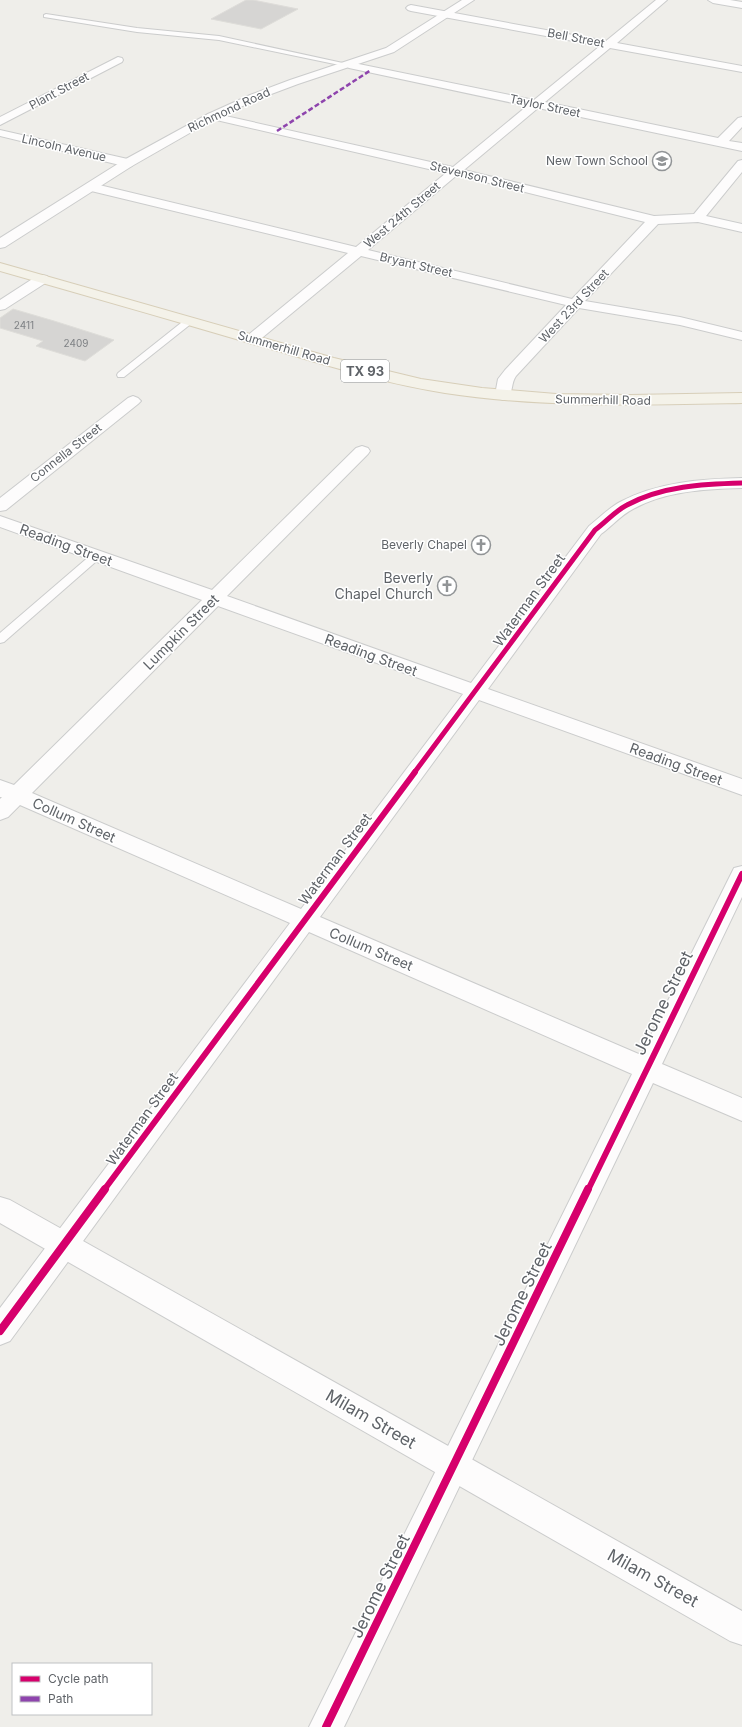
<svg xmlns="http://www.w3.org/2000/svg" width="742" height="1727" font-family="Inter,sans-serif">
	<style>
		.building { fill: #d6d5d3; stroke: #deddd9 }
		.lines { fill: none; stroke-linecap: round; stroke-linejoin: round }
		.service-casing { stroke: #cbcccc; stroke-width: 2 }
		.minor-casing { stroke: #cbcccc; stroke-width: 2 }
		.tertiary-casing { stroke: #cbcccc; stroke-width: 2 }
		.primary-casing { stroke: #d7ceb8; stroke-width: 2 }
		.service { fill: #fdfcfc; fill-rule: evenodd }
		.minor { fill: #fdfcfc; fill-rule: evenodd }
		.tertiary { fill: #fdfcfc; fill-rule: evenodd }
		.primary { fill: #f4f2e9; fill-rule: evenodd }
		.quiet { stroke: #8e44ad; stroke-width: 2.5; stroke-dasharray: 5 2.5; stroke-linecap: butt }
		.cycleway-far2-casing { stroke: #fff; stroke-width: 7 }
		.cycleway-far1-casing { stroke: #fff; stroke-width: 9 }
		.cycleway-casing { stroke: #fff; stroke-width: 10 }
		.cycleway-far2 { stroke: #d6006c; stroke-width: 5 }
		.cycleway-far1 { stroke: #d6006c; stroke-width: 6 }
		.cycleway { stroke: #d6006c; stroke-width: 8 }
		.labels { text-anchor: middle; stroke-width: 3; stroke-linejoin: round; paint-order: stroke }
		.far-number-label { font-size: 10px; fill: #7e8184 }
		.far-street-label { font-size: 12px; fill: #5f6368; stroke: #fff }
		.far-poi-label { font-size: 12px; fill: #5f6368; stroke: #fff; text-anchor: end }
		.shield { fill: #fff; stroke: #8f9295; stroke-width: 1 }
		.shield-label { font-size: 13px; font-weight: bold; fill: #5f6368 }
		.street-label { font-size: 14px; fill: #5f6368; stroke: #fff }
		.poi-label { font-size: 14px; fill: #5f6368; stroke: #fff; text-anchor: end }
		.near-street-label { font-size: 17px; fill: #5f6368; stroke: #fff }
	</style>
	<rect width="100%" height="100%" fill="#efeeea"/>
	<path class="building" d="M246,0H253L298,9L261,29L211,19Z
		M13,309L54,321L114,340L85,361L36,346L43,341L0,328V318Z"/>
	<g class="lines">
		<defs>
			<path id="service" d="M46,14L137,28L219,36L352,65L349,67L219,40L137,32L44,17V15Z
				M189,318L193,321L192,323L124,377H118L117,375L118,373L186,319Z
				M96,553L101,556L100,558L4,642L0,643V633L92,554Z"/>
			<path id="minor" d="M656,0H667L617,43L742,66V72L610,48L545,102L718,138L738,118L742,117V127L729,141L742,143V151L538,108L464,170L654,216L694,214L738,161L742,160V172L706,216L742,224V232L698,222L658,224L585,301L680,317L742,332V340L680,325L579,308L516,376C511,383 513,392 508,398L503,400L498,398L495,395L498,379L505,370L566,305L361,256L257,342L252,343L247,342L245,339L247,336L348,253L87,190L85,187L87,184L91,183L356,247L446,173L212,119L208,118L206,116L208,114L212,113L453,167L527,106L349,68L344,65L345,63L349,62L534,100L600,46L411,11L408,10L406,8L408,6L411,5L606,41ZM457,175L645,222L572,299L368,250Z
				M708,0H730L742,2V8L713,3Z
				M118,57L122,58L123,60L122,62L0,125V117Z
				M0,130L132,160L134,163L132,166L128,167L0,136Z
				M42,275L47,276L49,279L47,282L5,309L0,310V300L37,276Z
				M133,396L138,398L141,401L138,404L6,510L0,511V498L128,398Z
				M362,446L368,448L370,451L368,454L227,596L471,683L589,526C599,518 609,508 620,502C657,482 701,479 742,478V488C705,489 666,491 633,509C621,515 612,526 601,534L488,689L742,779V795L479,700L320,917L641,1055L731,874L734,868L742,866V897L662,1064L742,1098V1121L653,1083L344,1727H309L632,1074L309,932L10,1341L0,1345V1308L290,923L20,805L8,817L0,820V799L2,797H0V780L14,785L202,600L0,527V516L212,590L356,448ZM218,606L463,694L301,909L32,793Z"/>
			<path id="tertiary" d="M462,0H474L394,52L298,84L258,99L216,118L132,166L5,247L0,248V238L124,160L208,114L250,95L290,80L386,48Z
				M0,1197L10,1200L742,1611V1645L730,1641L0,1223Z"/>
			<path id="primary" d="M0,263L334,358L421,379L482,388L556,394L630,395L742,393V403C643,405 543,408 445,393C380,383 317,362 253,344C169,319 84,295 0,271Z"/>
		</defs>
		<use href="#service" class="service-casing"/>
		<use href="#minor" class="minor-casing"/>
		<use href="#tertiary" class="tertiary-casing"/>
		<use href="#primary" class="primary-casing"/>
		<use href="#service" class="service"/>
		<use href="#minor" class="minor"/>
		<use href="#tertiary" class="tertiary"/>
		<use href="#primary" class="primary"/>
		<path class="quiet" d="M277,131L371,70"/>
		<defs>
			<path id="cycleway-far2" d="M414,773L595,530C606,522 615,511 627,505C662,486 703,484 742,483"/>
			<path id="cycleway-far1" d="M104,1190L415,772
				M588,1190L742,874"/>
			<path id="cycleway" d="M0,1331L105,1189
				M326,1727L588,1189"/>
		</defs>
		<use href="#cycleway-far2" class="cycleway-far2-casing"/>
		<use href="#cycleway-far1" class="cycleway-far1-casing"/>
		<use href="#cycleway" class="cycleway-casing"/>
		<use href="#cycleway-far2" class="cycleway-far2"/>
		<use href="#cycleway-far1" class="cycleway-far1"/>
		<use href="#cycleway" class="cycleway"/>
	</g>
	<defs>
		<symbol id="school-ring" viewBox="-11 -11 22 22"><circle r="9.5" fill="#fff" stroke="#919496" stroke-width="1.5"/><path d="M0-5L7-2L0 1L-7-2ZM-4 1L0 2.5L4 1V4Q0 6-4 4Z" fill="#919496"/></symbol>
		<symbol id="church-ring" viewBox="-11 -11 22 22"><circle r="9.5" fill="#fff" stroke="#919496" stroke-width="1.5"/><path d="M-1.2-6h2.4v3.5h3.3v2.4h-3.3V6h-2.4V-.1h-3.3v-2.4h3.3Z" fill="#919496"/></symbol>
	</defs>
	<g fill-rule="evenodd">
		<use href="#school-ring" x="651" y="150" width="22" height="22"/>
		<use href="#church-ring" x="470" y="534" width="22" height="22"/>
		<use href="#church-ring" x="436" y="575" width="22" height="22"/>
	</g>
	<g class="labels">
		<g class="far-number-label">
			<text x="24" y="329">2411</text>
			<text x="76" y="347">2409</text>
		</g>
		<g class="far-street-label">
			<text transform="translate(576 38) rotate(11)" y="4">Bell Street</text>
			<text transform="translate(59 91) rotate(-28)" y="4">Plant Street</text>
			<text transform="translate(545 106) rotate(12)" y="4">Taylor Street</text>
			<text transform="translate(229 110) rotate(-25)" y="4">Richmond Road</text>
			<text transform="translate(64 148) rotate(13)" y="4">Lincoln Avenue</text>
			<text transform="translate(477 177) rotate(14)" y="4">Stevenson Street</text>
			<text transform="translate(402 215) rotate(-40)" y="4">West 24th Street</text>
			<text transform="translate(416 265) rotate(13)" y="4">Bryant Street</text>
			<text transform="translate(574 306) rotate(-47)" y="4">West 23rd Street</text>
			<text transform="translate(284 348) rotate(16)" y="4">Summerhill Road</text>
			<text transform="translate(603 400) rotate(1)" y="4">Summerhill Road</text>
			<text transform="translate(66 453) rotate(-38)" y="4">Connella Street</text>
		</g>
		<g class="far-poi-label">
			<text x="648" y="165">New Town School</text>
			<text x="467" y="549">Beverly Chapel</text>
		</g>
		<rect class="shield" x="341" y="360" width="48" height="22" rx="3"/>
		<g class="shield-label">
			<text x="365" y="376">TX 93</text>
		</g>
		<g class="street-label">
			<text transform="translate(66 545) rotate(20)" y="5">Reading Street</text>
			<text transform="translate(529 600) rotate(-54)" y="5">Waterman Street</text>
			<text transform="translate(181 632) rotate(-45)" y="5">Lumpkin Street</text>
			<text transform="translate(371 655) rotate(20)" y="5">Reading Street</text>
			<text transform="translate(676 764) rotate(20)" y="5">Reading Street</text>
			<text transform="translate(74 820) rotate(24)" y="5">Collum Street</text>
			<text transform="translate(335 859) rotate(-53)" y="5">Waterman Street</text>
			<text transform="translate(371 949) rotate(23)" y="5">Collum Street</text>
			<text transform="translate(142 1119) rotate(-54)" y="5">Waterman Street</text>
		</g>
		<g class="poi-label">
			<text x="433" y="583">Beverly<tspan x="433" dy="16">Chapel Church</tspan></text>
		</g>
		<g class="near-street-label">
			<text transform="translate(663 1003) rotate(-64)" y="6">Jerome Street</text>
			<text transform="translate(522 1294) rotate(-64)" y="6">Jerome Street</text>
			<text transform="translate(371 1419) rotate(30)" y="6">Milam Street</text>
			<text transform="translate(653 1578) rotate(29)" y="6">Milam Street</text>
			<text transform="translate(380 1586) rotate(-64)" y="6">Jerome Street</text>
		</g>
	</g>
	<rect x="12" y="1663" width="140" height="52" fill="#ffffff" stroke="#bfc1c3"/>
	<rect x="20" y="1676" width="20" height="6" fill="#d6006c" stroke="#bfc1c3"/>
	<text x="48" y="1683" font-size="12" fill="#5f6368">Cycle path</text>
	<rect x="20" y="1696" width="20" height="6" fill="#8e44ad" stroke="#bfc1c3"/>
	<text x="48" y="1703" font-size="12" fill="#5f6368">Path</text>
</svg>
